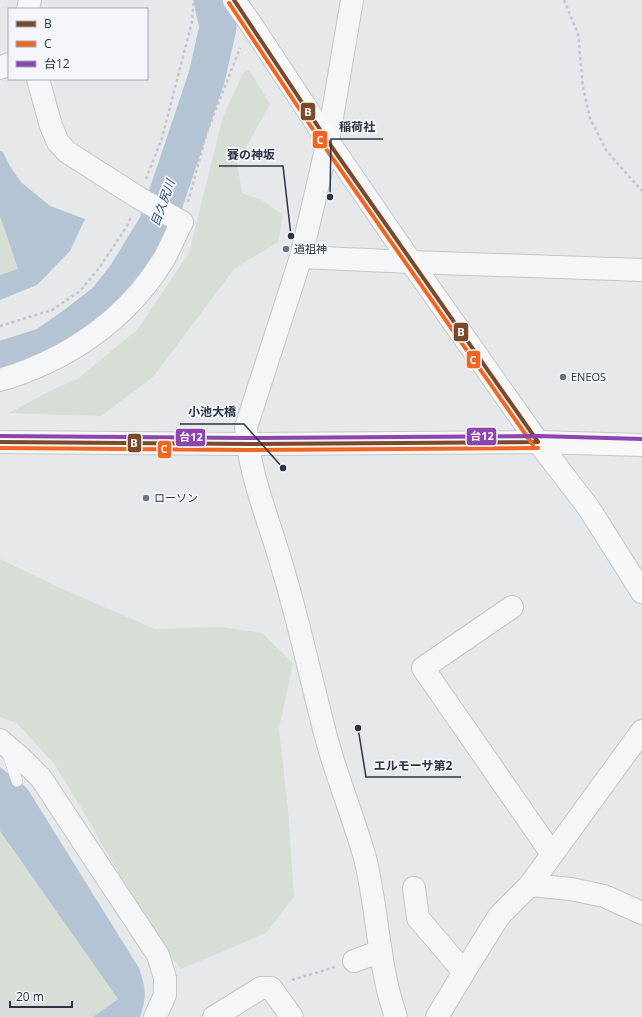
<svg xmlns="http://www.w3.org/2000/svg" width="642" height="1017" font-family="'Open Sans','Noto Sans JP',sans-serif">
	<style>
		.green { fill: #d6ded6 }
		.water { fill: #b4c4d5 }
		.lines { fill: none; stroke-linecap: round; stroke-linejoin: round }
		.river { stroke: #b4c4d5; stroke-width: 37 }
		.lane-casing { stroke: #c4c6c8; stroke-width: 12 }
		.street-casing { stroke: #c4c6c8; stroke-width: 24 }
		.secondary-casing { stroke: #c4c6c8; stroke-width: 24 }
		.path { stroke: #c5c6ca; stroke-width: 2.5; stroke-dasharray: 3 3; stroke-linecap: butt }
		.lane { stroke: #f5f6f7; stroke-width: 11 }
		.street { stroke: #f5f6f7; stroke-width: 22 }
		.secondary { stroke: #f8f8f8; stroke-width: 22 }
		.bus-1-casing { stroke: #f4f6f9; stroke-width: 7 }
		.bus-2-casing { stroke: #f4f6f9; stroke-width: 7 }
		.bus-3-casing { stroke: #f4f6f9; stroke-width: 7 }
		.bus-1 { stroke: #7a4b2a; stroke-width: 4 }
		.bus-2 { stroke: #f26522; stroke-width: 4 }
		.bus-3 { stroke: #8e44ad; stroke-width: 4 }
		.poi-dot { fill: #6c737f; stroke: #f4f6f9; stroke-width: 1.5 }
		.labels { text-anchor: middle; stroke-width: 3.5; stroke-linejoin: round; paint-order: stroke }
		.poi-label { font-size: 11px; fill: #2b3445; stroke: #f4f6f9; text-anchor: start }
		.water-label { font-size: 12px; font-style: italic; fill: #34527a; stroke: #f4f6f9 }
		.leader { fill: none; stroke: #2b3445; stroke-width: 1.5 }
		.callout-dot { fill: #2b3445; stroke: #f4f6f9; stroke-width: 1.5 }
		.callout-label { font-size: 12px; text-anchor: middle; font-weight: bold; fill: #2b3445; stroke: #f4f6f9; stroke-width: 3.5; stroke-linejoin: round; paint-order: stroke }
		.line-badge { stroke: #f4f6f9; stroke-width: 1.5 }
		.badge-label { font-size: 11px; text-anchor: middle; font-weight: bold; fill: #fff }
	</style>
	<rect width="100%" height="100%" fill="#e6e8ea"/>
	<path class="green" d="M249,70L270,104L237,164L242,193L262,200L283,215L278,242L234,269L153,377L101,416L9,413L46,393L79,378L138,329L189,253L223,117L243,73Z
		M0,216L18,269L0,275Z
		M0,559L60,588L155,629L221,627L262,633L293,663L279,729L288,810L294,897L266,933L181,969L155,938L89,821L55,765L17,723L0,717Z
		M0,831L118,999L93,1017H0Z"/>
	<path class="water" d="M0,151L3,152L11,168L22,183L50,206L85,219L70,251L37,285L0,300V275L18,269L0,216Z
		M0,767L27,788L139,968C146,989 147,996 140,1017H93L118,999L0,831Z"/>
	<g class="lines">
		<path class="river" d="M0,360L45,346L75,325L106,301L127,274L157,225L207,76L218,27L212,0"/>
		<defs>
			<path id="lane" d="M7,751L17,781"/>
			<path id="street" d="M352,0L328,141L301,257L246,427C249,475 269,520 282,566C300,625 312,685 328,744C339,783 354,819 365,858C378,910 378,966 396,1017
				M28,9L30,0
				M0,68L9,64
				M301,257L411,262L642,270
				M0,380C68,360 128,319 165,257C171,246 176,233 182,222L139,198L67,152L58,142L51,126L38,79
				M512,607L423,668L552,854
				M0,740L23,760L41,778L158,955L165,978V995L155,1017
				M530,885L571,889L604,896L642,913
				M414,888L418,918L464,972L437,1017
				M354,961L381,951
				M464,972L499,916L530,885L642,731
				M214,1017L261,988H271L292,1017"/>
			<path id="secondary" d="M234,0L253,27L328,141L411,262L538,442L588,507L642,592
				M0,442L247,444L538,442L642,445"/>
		</defs>
		<use href="#lane" class="lane-casing"/>
		<use href="#street" class="street-casing"/>
		<use href="#secondary" class="secondary-casing"/>
		<path class="path" d="M564,0L578,34L583,87L590,118L606,150L642,191
			M146,179L162,138L192,22L194,0
			M188,202L207,132L240,48
			M0,326L52,310L80,291L100,267L127,226L131,217
			M292,980L335,967"/>
		<use href="#lane" class="lane"/>
		<use href="#street" class="street"/>
		<use href="#secondary" class="secondary"/>
		<defs>
			<path id="bus-1" d="M234,0L329,143L538,442
				M0,442L247,444L538,442"/>
			<path id="bus-2" d="M229,3L324,146L533,445
				M0,448L247,450L538,448"/>
			<path id="bus-3" d="M0,436L247,438L538,436L642,439"/>
		</defs>
		<use href="#bus-1" class="bus-1-casing"/>
		<use href="#bus-2" class="bus-2-casing"/>
		<use href="#bus-3" class="bus-3-casing"/>
		<use href="#bus-1" class="bus-1"/>
		<use href="#bus-2" class="bus-2"/>
		<use href="#bus-3" class="bus-3"/>
	</g>
	<g class="poi-dot">
		<circle cx="286" cy="249" r="4"/>
		<circle cx="563" cy="377" r="4"/>
		<circle cx="146" cy="498" r="4"/>
	</g>
	<g class="labels">
		<g class="poi-label">
			<text x="294" y="253">道祖神</text>
			<text x="571" y="381">ENEOS</text>
			<text x="154" y="502">ローソン</text>
		</g>
		<g class="water-label">
			<text transform="translate(163 203) rotate(-70)" y="4">目久尻川</text>
		</g>
	</g>
	<path class="leader" d="M330 197L331 139H383M291 236L283 166H219M283 468L244 424H180M358 728L366 777H461"/>
	<g class="callout-dot">
		<circle cx="330" cy="197" r="4"/>
		<circle cx="291" cy="236" r="4"/>
		<circle cx="283" cy="468" r="4"/>
		<circle cx="358" cy="728" r="4"/>
	</g>
	<g class="callout-label">
		<text x="357" y="131">稲荷社</text>
		<text x="251" y="159">賽の神坂</text>
		<text x="212" y="416">小池大橋</text>
		<text x="413" y="770">エルモーサ第2</text>
	</g>
	<g class="line-badge">
		<rect x="300" y="102" width="16" height="19" rx="4" fill="#7a4b2a"/>
		<rect x="312" y="130" width="16" height="19" rx="4" fill="#f26522"/>
		<rect x="453" y="322" width="16" height="20" rx="4" fill="#7a4b2a"/>
		<rect x="466" y="350" width="15" height="19" rx="4" fill="#f26522"/>
		<rect x="466" y="427" width="31" height="19" rx="4" fill="#8e44ad"/>
		<rect x="175" y="428" width="31" height="19" rx="4" fill="#8e44ad"/>
		<rect x="127" y="433" width="15" height="20" rx="4" fill="#7a4b2a"/>
		<rect x="157" y="440" width="15" height="19" rx="4" fill="#f26522"/>
	</g>
	<g class="badge-label">
		<text x="308" y="116">B</text>
		<text x="320" y="144">C</text>
		<text x="461" y="336">B</text>
		<text x="473" y="364">C</text>
		<text x="482" y="440">台12</text>
		<text x="191" y="441">台12</text>
		<text x="134" y="447">B</text>
		<text x="164" y="453">C</text>
	</g>
	<rect x="8" y="8" width="140" height="72" fill="#f4f6f9" stroke="#a4a8b1"/>
	<rect x="16" y="21" width="20" height="6" fill="#7a4b2a" stroke="#a4a8b1"/>
	<text x="44" y="28" font-size="12" fill="#2b3445">B</text>
	<rect x="16" y="41" width="20" height="6" fill="#f26522" stroke="#a4a8b1"/>
	<text x="44" y="48" font-size="12" fill="#2b3445">C</text>
	<rect x="16" y="61" width="20" height="6" fill="#8e44ad" stroke="#a4a8b1"/>
	<text x="44" y="68" font-size="12" fill="#2b3445">台12</text>
	<path d="M10 1001v6h62v-6" fill="none" stroke="#2b3445" stroke-width="2"/>
	<text x="16" y="1001" font-size="12" fill="#2b3445" stroke="#f4f6f9" stroke-width="3" paint-order="stroke">20 m</text>
</svg>
